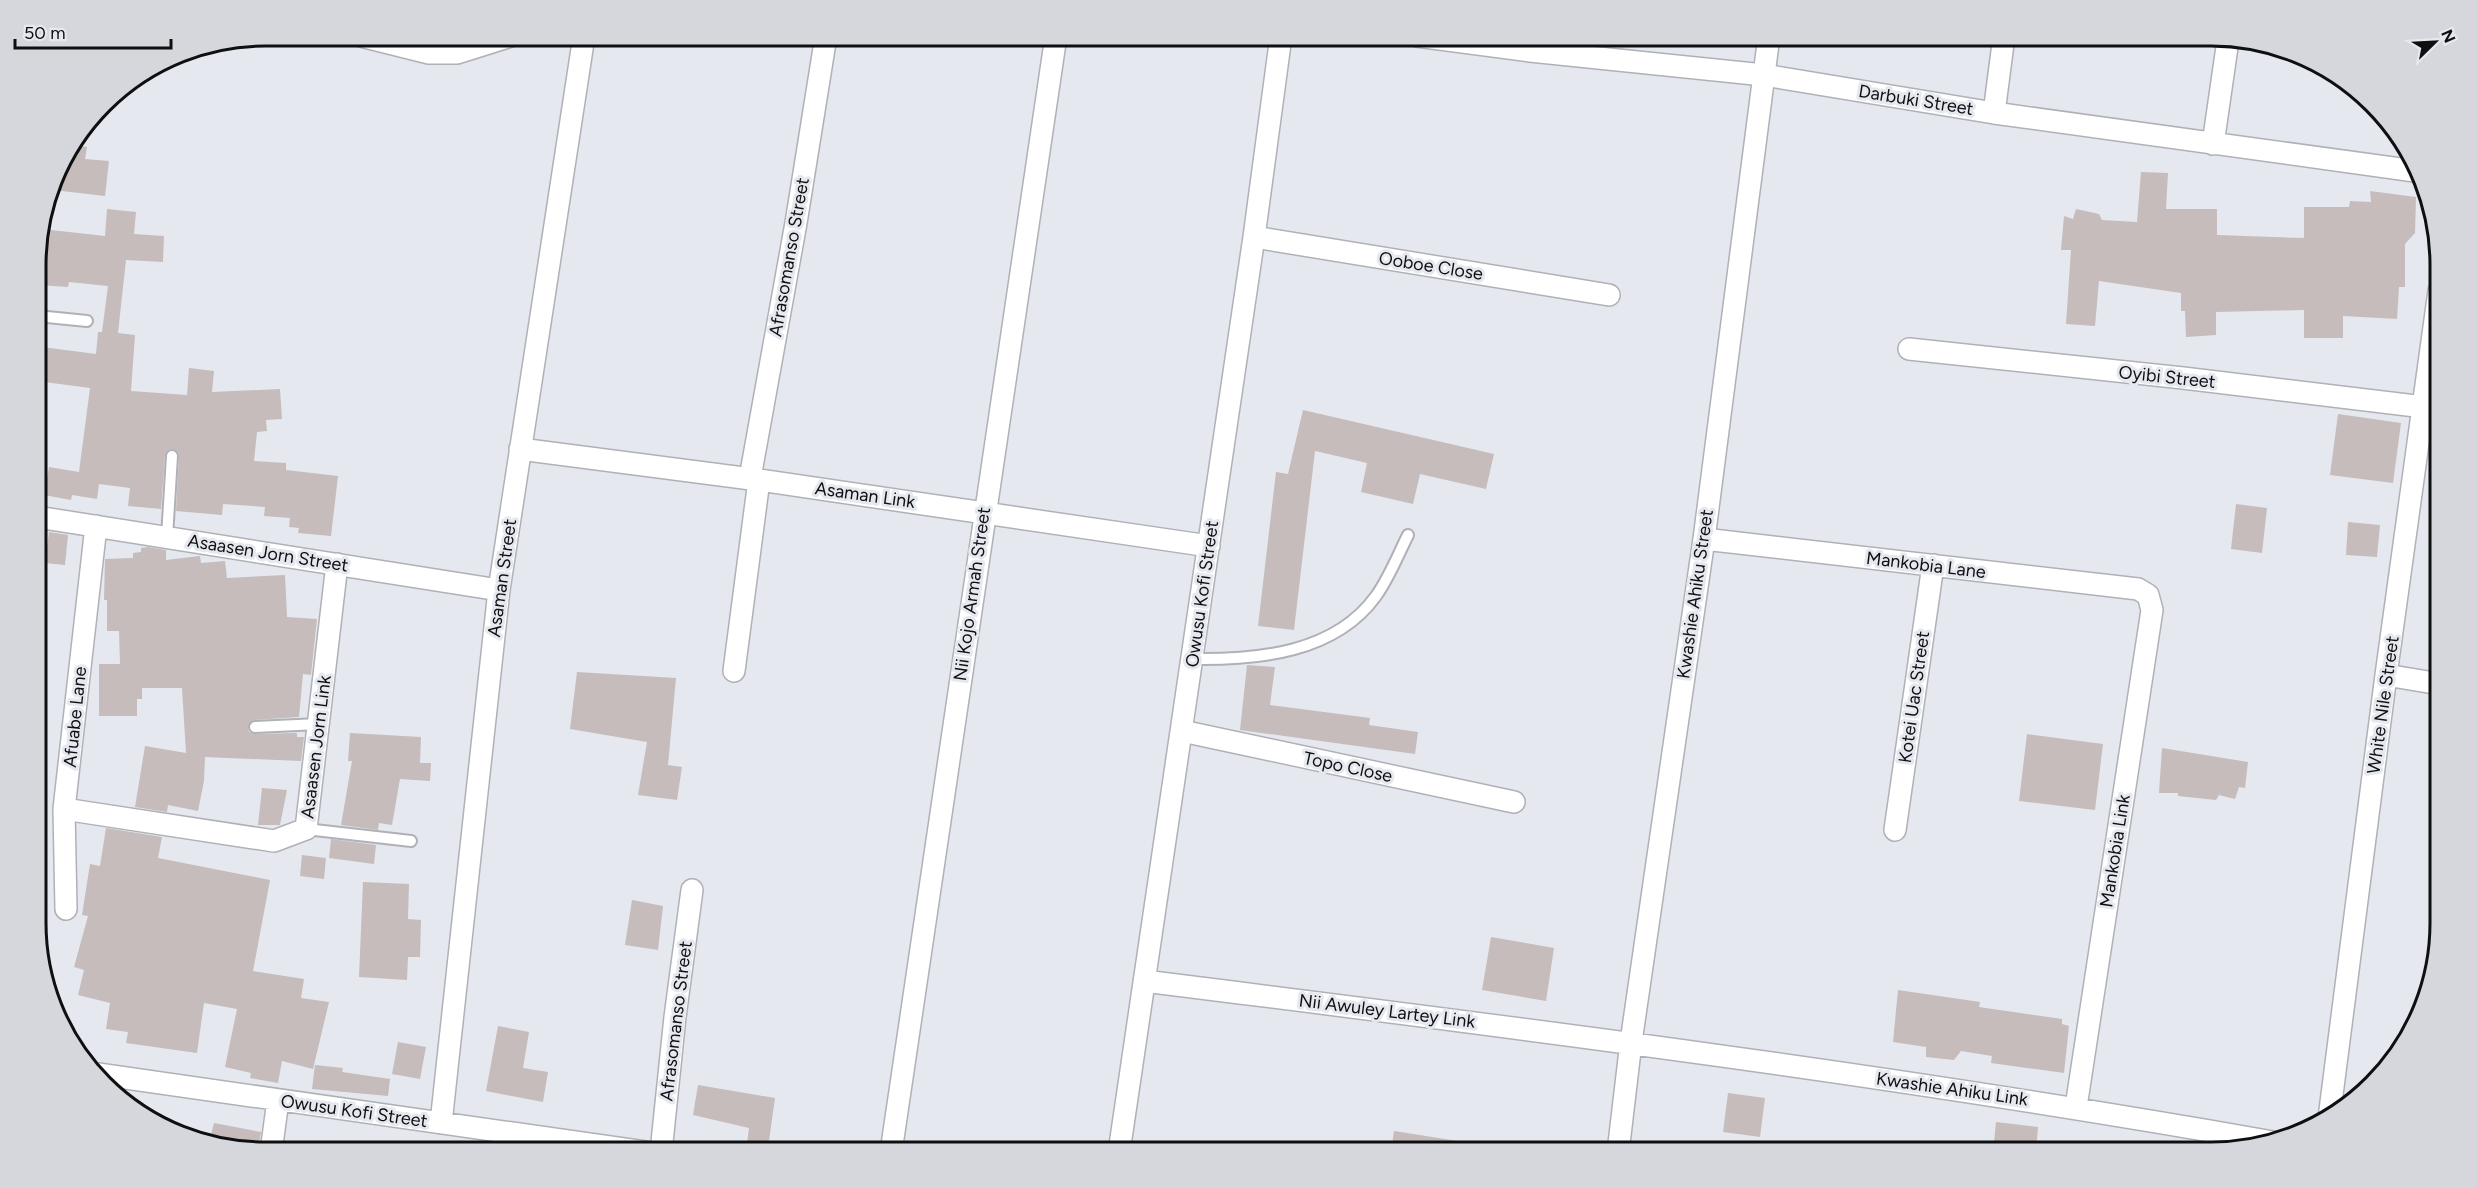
<svg xmlns="http://www.w3.org/2000/svg" width="2477" height="1188" font-family="Figtree,sans-serif">
	<style>
		.building { fill: #c5bcbb }
		.lines { fill: none; stroke-linecap: round; stroke-linejoin: round }
		.service-casing { stroke: #afb1b7; stroke-width: 14 }
		.minor-casing { stroke: #afb1b7; stroke-width: 24 }
		.service { stroke: #fff; stroke-width: 10 }
		.minor { stroke: #fff; stroke-width: 21 }
		.labels { text-anchor: middle; stroke-width: 6; stroke-linejoin: round; paint-order: stroke }
		.street-label { font-size: 18px; fill: #0e0f11; stroke: #e6e8ef }
		.rim { fill: none; stroke: #0e0f11; stroke-width: 3 }
	</style>
	<rect width="100%" height="100%" fill="#e6e8ef"/>
	<path class="building" d="M74,145L87,147L85,159L109,161L105,196L53,190L60,164Z
		M2141,172L2168,173L2166,209H2217V235L2304,238V207H2349L2350,201L2371,202L2370,191L2416,197L2415,233L2405,244V287H2399L2397,319L2343,316V338H2304V310L2216,312V335L2186,337L2185,311H2181V293L2099,281L2095,326L2066,324L2071,250H2061L2064,216L2073,219L2076,209L2099,214L2102,220L2137,222Z
		M107,209L136,212L134,234L164,236L163,262L126,260L118,333L135,335L131,391L187,395L189,368L214,371L212,392L280,389L282,419L266,420L267,431L257,432L254,461L286,463V470L338,476L331,536L298,533L299,528L289,527L290,518L264,516L265,507L223,504L222,515L176,511L179,456L178,452L173,449L168,450L165,455L161,509L128,506L130,488L99,484L97,499L72,495L71,500L44,495L49,467L79,472L90,388L37,381V363L39,364L42,347L96,354L98,332H102L108,286L69,282L68,287L38,285L39,262H37V250L42,229L105,236Z
		M1303,410L1494,454L1486,489L1420,474L1413,504L1361,492L1367,463L1315,451L1294,630L1258,626L1276,472L1288,474Z
		M2338,414L2401,423L2393,483L2330,475Z
		M2236,504L2267,508L2262,553L2231,549Z
		M2348,522L2380,525L2377,557L2346,555Z
		M49,532L68,535L65,565L45,563Z
		M148,547L166,550V560L200,556L201,563L225,561L227,578L285,575L287,617L317,619L311,675L303,674L299,717L254,720L248,727L249,732L255,734L297,733V737H304L301,761L205,757L204,781L198,811L168,805L167,812L135,807L145,746L186,753L182,688H142V699H137V716H99V664H120L119,631H107V600H104L105,559L133,558V553L141,552V548Z
		M1247,665L1275,667L1270,705L1370,718L1369,725L1418,732L1415,754L1240,730Z
		M577,672L676,678L668,765L682,767L677,800L638,795L647,742L570,729Z
		M350,733L421,737L420,763H431L430,781L400,779L392,825L379,823L378,830L341,825L352,761H348Z
		M2027,734L2103,744L2095,810L2019,801Z
		M2162,748L2248,762L2245,788L2239,787L2235,799L2219,795L2216,800L2178,796V793H2159Z
		M262,788L287,790L280,825H258Z
		M106,828L162,837L158,858L270,880L253,971L304,979L301,998L329,1002L313,1069L282,1061L278,1083L250,1078L251,1073L225,1067L237,1009L204,1003L197,1053L126,1043L128,1032L106,1029L110,1003L78,995L84,970L74,967L88,916L82,915L90,864L100,866Z
		M331,839L376,845L374,864L329,858Z
		M302,855L326,858L324,879L300,876Z
		M363,882L409,884L408,919L421,920L420,957H408L407,980L359,977Z
		M632,900L663,906L658,950L625,945Z
		M1491,937L1554,948L1546,1001L1482,990Z
		M1898,990L1980,1002L1979,1007L2062,1019V1024L2069,1026L2064,1073L1991,1063L1992,1056L1961,1051L1954,1060L1926,1057V1047L1893,1042Z
		M498,1026L529,1032L523,1068L548,1072L543,1102L486,1091Z
		M398,1042L426,1047L420,1079L392,1074Z
		M315,1065L343,1068L342,1072L390,1079L388,1096L312,1089Z
		M698,1085L775,1098L768,1148L747,1143L749,1128L693,1115Z
		M1728,1093L1765,1098L1760,1137L1723,1132Z
		M1996,1122L2038,1127L2036,1152H1993Z
		M214,1123L261,1132L258,1150L210,1139Z
		M1394,1131L1464,1142L1463,1152H1391Z"/>
	<g class="lines">
		<defs>
			<path id="service" d="M37,316L87,321
				M167,537L172,456
				M1193,659C1258,660 1335,653 1376,596C1389,578 1398,555 1408,535
				M255,727L319,724
				M306,829L411,841"/>
			<path id="minor" d="M361,36L429,53H457L511,36
				M1417,36L1530,51L1764,75L1994,113L2415,171
				M1994,113L2004,36
				M2213,144L2228,40
				M1254,237L1609,295
				M1909,349L2183,378L2424,407
				M520,449L759,480L1209,546
				M750,478L796,223L826,36
				M37,517L499,590
				M1704,539L2138,589L2148,595L2152,610L2076,1107
				M734,671L759,480
				M2386,675L2440,684
				M1182,731L1514,802
				M64,809L274,841L306,829L337,564
				M1895,830L1933,565
				M66,909L64,809L96,526
				M1144,981C1522,1028 1899,1076 2273,1142
				M98,1074L645,1152
				M2329,1118L2386,675L2439,291
				M441,1123L499,590L584,36
				M271,1152L278,1100
				M661,1152L675,1017L692,890
				M891,1152L1056,36
				M1119,1152L1254,237L1281,36
				M1618,1152L1631,1042L1704,539L1769,36"/>
		</defs>
		<use href="#service" class="service-casing"/>
		<use href="#minor" class="minor-casing"/>
		<use href="#service" class="service"/>
		<use href="#minor" class="minor"/>
	</g>
	<g class="labels">
		<g class="street-label">
			<text transform="translate(1916 100) rotate(9)" y="6">Darbuki Street</text>
			<text transform="translate(789 257) rotate(-80)" y="6">Afrasomanso Street</text>
			<text transform="translate(1431 266) rotate(9)" y="6">Ooboe Close</text>
			<text transform="translate(2167 377) rotate(6)" y="6">Oyibi Street</text>
			<text transform="translate(865 495) rotate(8)" y="6">Asaman Link</text>
			<text transform="translate(268 553) rotate(9)" y="6">Asaasen Jorn Street</text>
			<text transform="translate(1926 565) rotate(7)" y="6">Mankobia Lane</text>
			<text transform="translate(502 578) rotate(-82)" y="6">Asaman Street</text>
			<text transform="translate(972 594) rotate(-82)" y="6">Nii Kojo Armah Street</text>
			<text transform="translate(1202 594) rotate(-82)" y="6">Owusu Kofi Street</text>
			<text transform="translate(1695 594) rotate(-82)" y="6">Kwashie Ahiku Street</text>
			<text transform="translate(1914 697) rotate(-82)" y="6">Kotei Uac Street</text>
			<text transform="translate(2383 705) rotate(-82)" y="6">White Nile Street</text>
			<text transform="translate(75 717) rotate(-84)" y="6">Afuabe Lane</text>
			<text transform="translate(316 747) rotate(-83)" y="6">Asaasen Jorn Link</text>
			<text transform="translate(1348 767) rotate(12)" y="6">Topo Close</text>
			<text transform="translate(2115 851) rotate(-81)" y="6">Mankobia Link</text>
			<text transform="translate(1387 1011) rotate(7)" y="6">Nii Awuley Lartey Link</text>
			<text transform="translate(676 1021) rotate(-83)" y="6">Afrasomanso Street</text>
			<text transform="translate(1952 1089) rotate(8)" y="6">Kwashie Ahiku Link</text>
			<text transform="translate(354 1111) rotate(8)" y="6">Owusu Kofi Street</text>
		</g>
	</g>
	<path d="M0 0H2477V1188H0ZM265 46H2211A219 219 0 0 1 2430 265V923A219 219 0 0 1 2211 1142H265A219 219 0 0 1 46 923V265A219 219 0 0 1 265 46Z" fill="#d5d7dd" fill-rule="evenodd"/>
	<path class="rim" d="M265 46H2211A219 219 0 0 1 2430 265V923A219 219 0 0 1 2211 1142H265A219 219 0 0 1 46 923V265A219 219 0 0 1 265 46Z"/>
	<g transform="translate(2435 42) rotate(66)" stroke="#e6e8ef" stroke-width="4.5" paint-order="stroke">
	<path d="M0-4.5L10 22L0 15L-10 22Z" fill="#0e0f11"/>
	<text y="-9" font-size="16" font-weight="bold" text-anchor="middle" fill="#0e0f11">N</text>
	</g>
	<path d="M15 39v9h156v-9" fill="none" stroke="#0e0f11" stroke-width="3"/>
	<text x="24" y="39" font-size="18" fill="#0e0f11" stroke="#e6e8ef" stroke-width="4.5" paint-order="stroke">50 m</text>
</svg>
